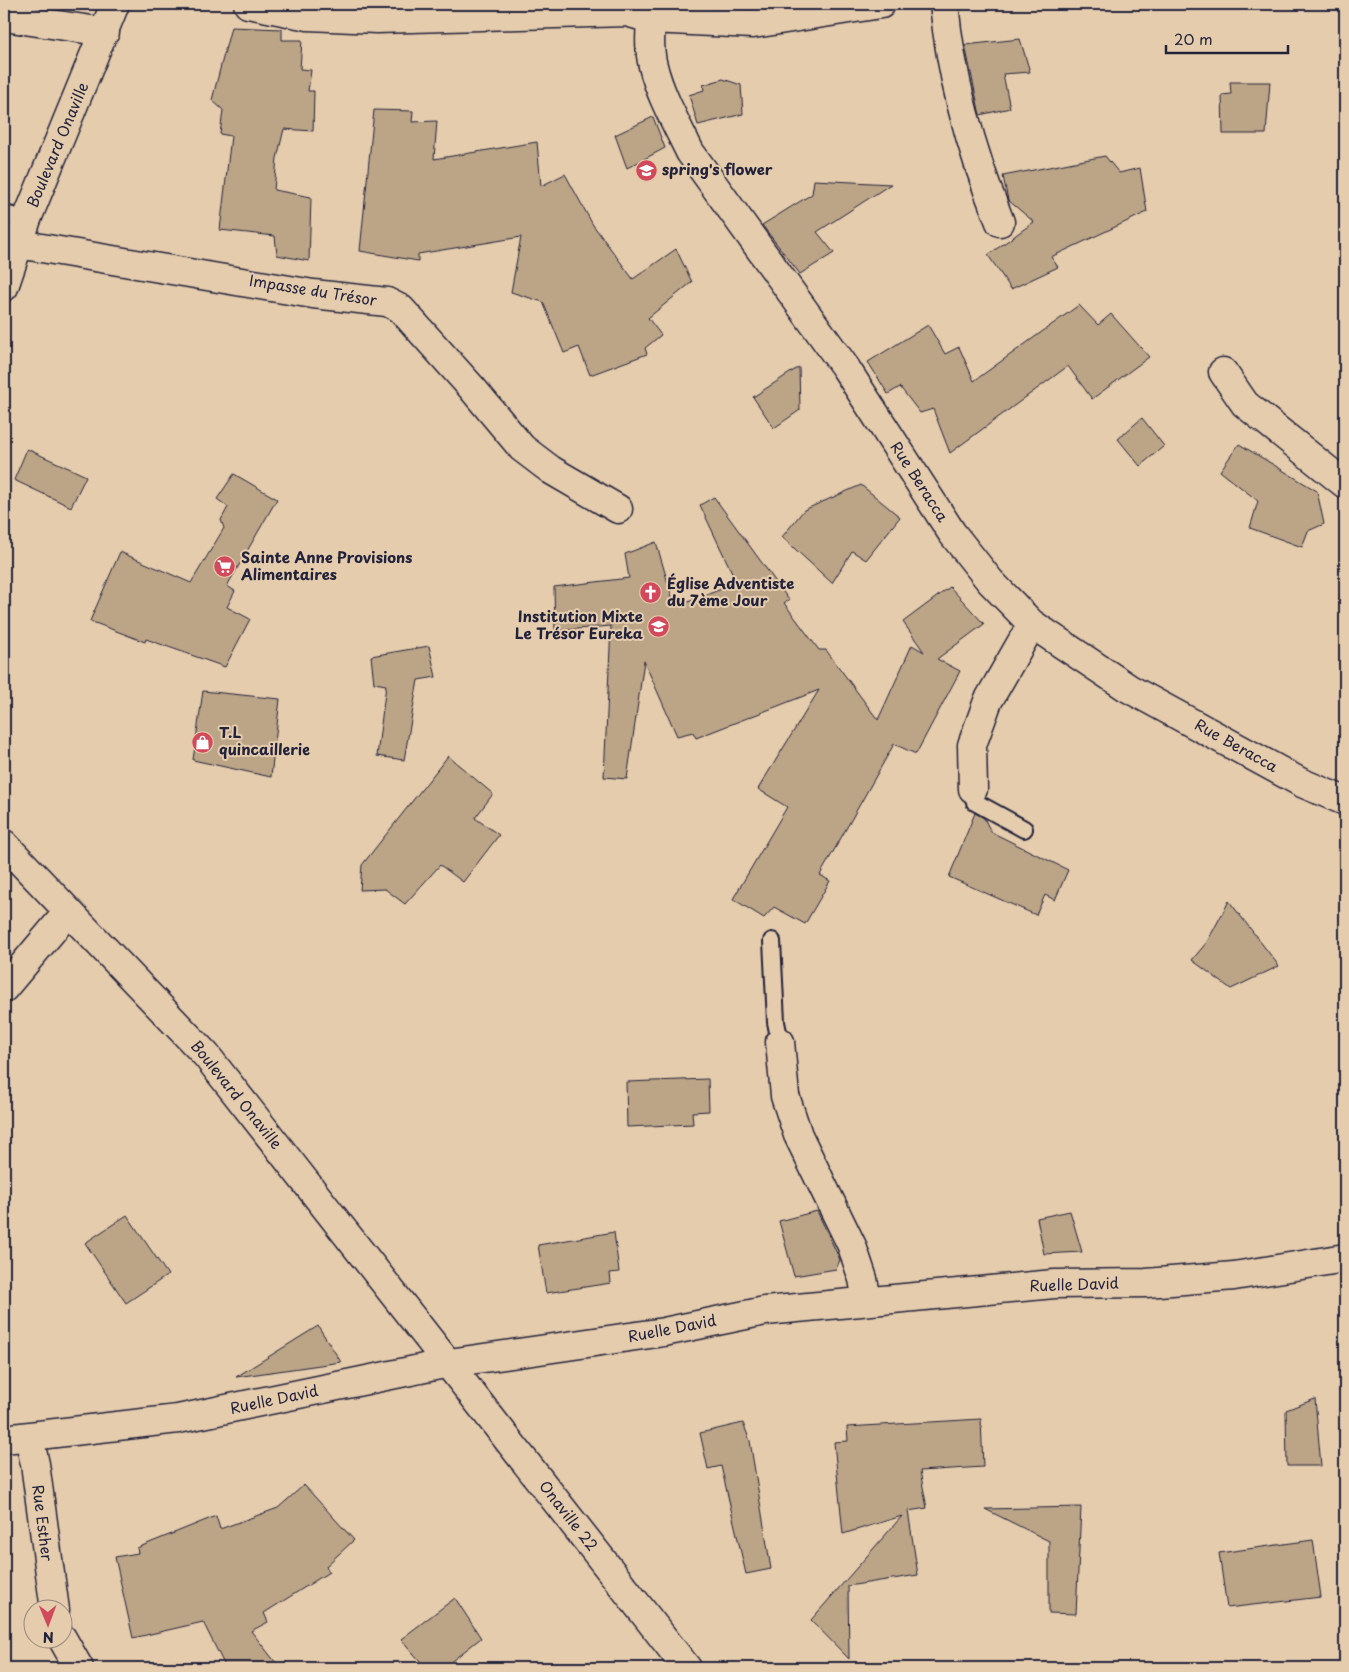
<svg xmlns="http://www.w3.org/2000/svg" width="1349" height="1672" font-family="'Playpen Sans',sans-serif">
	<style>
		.building { fill: #bca587; stroke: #22223b }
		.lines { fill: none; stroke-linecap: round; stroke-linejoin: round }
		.service-casing { stroke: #22223b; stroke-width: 20 }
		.minor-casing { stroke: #22223b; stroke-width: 31 }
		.tertiary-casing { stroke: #22223b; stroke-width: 31 }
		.service { stroke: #e5ccad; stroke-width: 16 }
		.minor { stroke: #e5ccad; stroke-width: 28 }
		.tertiary { stroke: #e5ccad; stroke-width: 28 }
		.labels { text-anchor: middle; stroke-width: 4; stroke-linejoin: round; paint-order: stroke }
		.street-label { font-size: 15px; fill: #22223b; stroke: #e5ccad }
		.poi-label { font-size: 15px; font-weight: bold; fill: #22223b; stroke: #e5ccad; text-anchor: start }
	</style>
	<rect width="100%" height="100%" fill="#e5ccad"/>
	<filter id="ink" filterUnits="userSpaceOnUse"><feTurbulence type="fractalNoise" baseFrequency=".02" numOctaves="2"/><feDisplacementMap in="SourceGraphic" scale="10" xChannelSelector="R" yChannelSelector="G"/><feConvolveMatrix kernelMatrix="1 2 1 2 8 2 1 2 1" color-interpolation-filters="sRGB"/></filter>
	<g filter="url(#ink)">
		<path class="building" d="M231,27L282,29V40H302L300,69L311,70L308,91H314L313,131L284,129L277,158L274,190L311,197L309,261L277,255L275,236L220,230L231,136L220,134L223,110L212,100Z
			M1020,39L1030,72L1003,74L1010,108L980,115L965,45Z
			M723,79L741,85L743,114L698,125L689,95L704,90L703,85Z
			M1230,82H1270L1266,134H1223L1222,95L1231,94Z
			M374,110L413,111L412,122L437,121L434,159L537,142L541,186L565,174L593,225L633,279L676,249L692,282L648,318L661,335L645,348L647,354L590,375L579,347L564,353L543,302L511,292L521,237L418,254V261L360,251Z
			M653,117L665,148L627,168L615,135Z
			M1105,156L1119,173L1140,168L1147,212L1051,257L1058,267L1011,289L988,255L1034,222L1008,200L1003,176Z
			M814,180L891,184L817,232L834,253L800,274L762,225L812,194Z
			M1079,305L1098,325L1111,314L1149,357L1092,399L1068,366L950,453L933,409L920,413L900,387L888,394L868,362L928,325L945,354L959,347L974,381Z
			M799,367L800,410L774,428L753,397Z
			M1142,418L1164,446L1140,466L1118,439Z
			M1239,444L1317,491L1324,524L1308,531L1302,547L1250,528L1258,501L1220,471Z
			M27,449L86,476L71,507L14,480Z
			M234,474L277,499L227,586L235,591L227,607L250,619L225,667L146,639L145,642L90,621L120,552L191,583L224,528L221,520L228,507L217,499Z
			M861,485L900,517L866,560L852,551L832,583L782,537L804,510Z
			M714,497L789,600L784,603L819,650H826L878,720L912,645L924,652L903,622L950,587L984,624L937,659L960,671L916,754L894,744L820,875L830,881L805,924L774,907L764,918L733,899L787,807L758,789L819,690L696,738L693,732L677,736L644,661L627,779L604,777L611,626L555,631L554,587L629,578L625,554L656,542L675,607L737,583L700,505Z
			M429,646L436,677L418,680L404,760L377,756L386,685L374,683L371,656Z
			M203,691L280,699L271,777L193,760Z
			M448,756L493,794L475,818L499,835L463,882L440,865L405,904L385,889L360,890L362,865Z
			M975,813L984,818L991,832L1068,870L1055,900L1045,895L1036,915L949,877Z
			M1229,901L1279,966L1231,989L1192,960L1207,942Z
			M708,1079L709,1111L692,1112L693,1124L627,1127L626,1082Z
			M817,1211L840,1260L836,1269L794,1276L779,1221Z
			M1070,1211L1082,1252L1044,1254L1037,1218Z
			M127,1215L168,1275L126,1303L85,1243Z
			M614,1232L619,1272L610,1273L611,1283L546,1293L538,1245Z
			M318,1326L341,1362L236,1377Z
			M1315,1399L1321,1466H1287L1286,1410Z
			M981,1419L983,1467L920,1471L927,1508L908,1511L918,1575L848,1586L849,1659L811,1620L902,1516L843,1534L834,1442L848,1441L847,1427Z
			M743,1423L750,1441L771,1569L746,1574L721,1466L708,1469L700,1433Z
			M304,1485L354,1540L326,1566L329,1572L264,1613L268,1622L251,1631L280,1668H226L203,1622L133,1638L115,1557L138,1553L137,1548L216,1516L220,1529L278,1508Z
			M1081,1507L1076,1614L1049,1613V1541L985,1509Z
			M1313,1540L1321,1597L1227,1608L1219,1553Z
			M455,1598L481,1638L443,1668H426L401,1639Z"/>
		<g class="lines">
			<defs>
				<path id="service" d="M4,214L27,219
					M973,789L975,802L1024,829
					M772,941L776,1022L780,1042"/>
				<path id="minor" d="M248,4L308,16L377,19L627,12L651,19L753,24L881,4
					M944,4C951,78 972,153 1000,222
					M4,17L105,32
					M651,19C650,35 649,51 653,66C660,95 677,125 690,152L845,367L952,533L990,581L1032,624L1128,688L1302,783L1345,801
					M18,244L313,294L387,302L401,309L472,388L522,448L551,470L618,509
					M1223,372L1245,404L1345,484
					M973,789L972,745L988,701L1032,624
					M4,988L68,912
					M780,1042L785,1096L798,1135L852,1246L863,1279L867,1301
					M29,1437L35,1464L55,1610
					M4,1439L178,1419L449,1363L664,1332L765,1311L1054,1284L1146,1283L1234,1276L1345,1258
					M62,1638L79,1668"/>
				<path id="tertiary" d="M4,287L27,219L115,4
					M4,844L206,1055L687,1668"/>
			</defs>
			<use href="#service" class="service-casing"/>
			<use href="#minor" class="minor-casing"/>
			<use href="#tertiary" class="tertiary-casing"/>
			<use href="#service" class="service"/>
			<use href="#minor" class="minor"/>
			<use href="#tertiary" class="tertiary"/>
		</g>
	</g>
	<defs>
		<symbol id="school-disc" viewBox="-11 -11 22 22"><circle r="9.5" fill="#d1495b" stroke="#e5ccad"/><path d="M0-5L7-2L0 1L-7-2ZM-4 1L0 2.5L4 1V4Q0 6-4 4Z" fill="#fff"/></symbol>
		<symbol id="supermarket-disc" viewBox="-11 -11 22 22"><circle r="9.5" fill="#d1495b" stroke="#e5ccad"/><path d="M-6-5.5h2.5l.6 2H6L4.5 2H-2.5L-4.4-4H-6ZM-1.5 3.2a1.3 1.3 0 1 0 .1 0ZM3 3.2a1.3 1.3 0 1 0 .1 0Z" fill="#fff"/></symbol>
		<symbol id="church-disc" viewBox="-11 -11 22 22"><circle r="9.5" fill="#d1495b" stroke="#e5ccad"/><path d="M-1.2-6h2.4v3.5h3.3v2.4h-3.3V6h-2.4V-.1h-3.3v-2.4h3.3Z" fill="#fff"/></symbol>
		<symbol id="shop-disc" viewBox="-11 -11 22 22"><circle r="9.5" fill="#d1495b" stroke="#e5ccad"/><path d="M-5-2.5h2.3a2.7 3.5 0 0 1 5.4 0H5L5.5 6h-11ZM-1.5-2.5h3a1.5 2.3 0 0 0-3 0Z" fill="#fff"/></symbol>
	</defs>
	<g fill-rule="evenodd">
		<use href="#school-disc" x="634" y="158" width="25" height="25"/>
		<use href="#supermarket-disc" x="212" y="554" width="25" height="25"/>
		<use href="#church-disc" x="638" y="580" width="25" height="25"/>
		<use href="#school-disc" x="646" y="614" width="25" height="25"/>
		<use href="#shop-disc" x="190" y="730" width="25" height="25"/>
	</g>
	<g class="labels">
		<g class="street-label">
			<text transform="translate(58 145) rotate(-67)" y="5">Boulevard Onaville</text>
			<text transform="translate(313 291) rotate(9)" y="5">Impasse du Trésor</text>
			<text transform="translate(919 482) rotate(57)" y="5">Rue Beracca</text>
			<text transform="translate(1236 746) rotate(29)" y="5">Rue Beracca</text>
			<text transform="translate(236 1095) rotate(51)" y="5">Boulevard Onaville</text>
			<text transform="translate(1074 1285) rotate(-2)" y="5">Ruelle David</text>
			<text transform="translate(672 1329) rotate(-11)" y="5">Ruelle David</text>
			<text transform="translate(274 1400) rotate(-12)" y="5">Ruelle David</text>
			<text transform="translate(568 1516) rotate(52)" y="5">Onaville 22</text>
			<text transform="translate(42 1523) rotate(83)" y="5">Rue Esther</text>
		</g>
		<g class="poi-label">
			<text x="662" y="175">spring's flower</text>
			<text x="241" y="563">Sainte Anne Provisions<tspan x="241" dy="17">Alimentaires</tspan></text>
			<text x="667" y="589">Église Adventiste<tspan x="667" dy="17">du 7ème Jour</tspan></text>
			<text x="643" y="622" text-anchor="end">Institution Mixte<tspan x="643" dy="17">Le Trésor Eureka</tspan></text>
			<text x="219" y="738">T.L<tspan x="219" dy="17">quincaillerie</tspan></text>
		</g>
	</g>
	<rect width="1349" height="1672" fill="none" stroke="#e5ccad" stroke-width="20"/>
	<rect x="10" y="10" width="1329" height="1652" fill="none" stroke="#22223b" stroke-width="2" filter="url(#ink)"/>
	<g transform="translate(48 1624) rotate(179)"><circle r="24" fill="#e5ccad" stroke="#97887f"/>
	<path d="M0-4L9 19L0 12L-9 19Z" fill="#d1495b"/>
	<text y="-8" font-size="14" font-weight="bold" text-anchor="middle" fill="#22223b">N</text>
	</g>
	<path d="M1166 45v8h122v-8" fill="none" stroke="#22223b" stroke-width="2.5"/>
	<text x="1174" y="45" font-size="15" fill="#22223b" stroke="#e5ccad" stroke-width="4" paint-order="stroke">20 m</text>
</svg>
